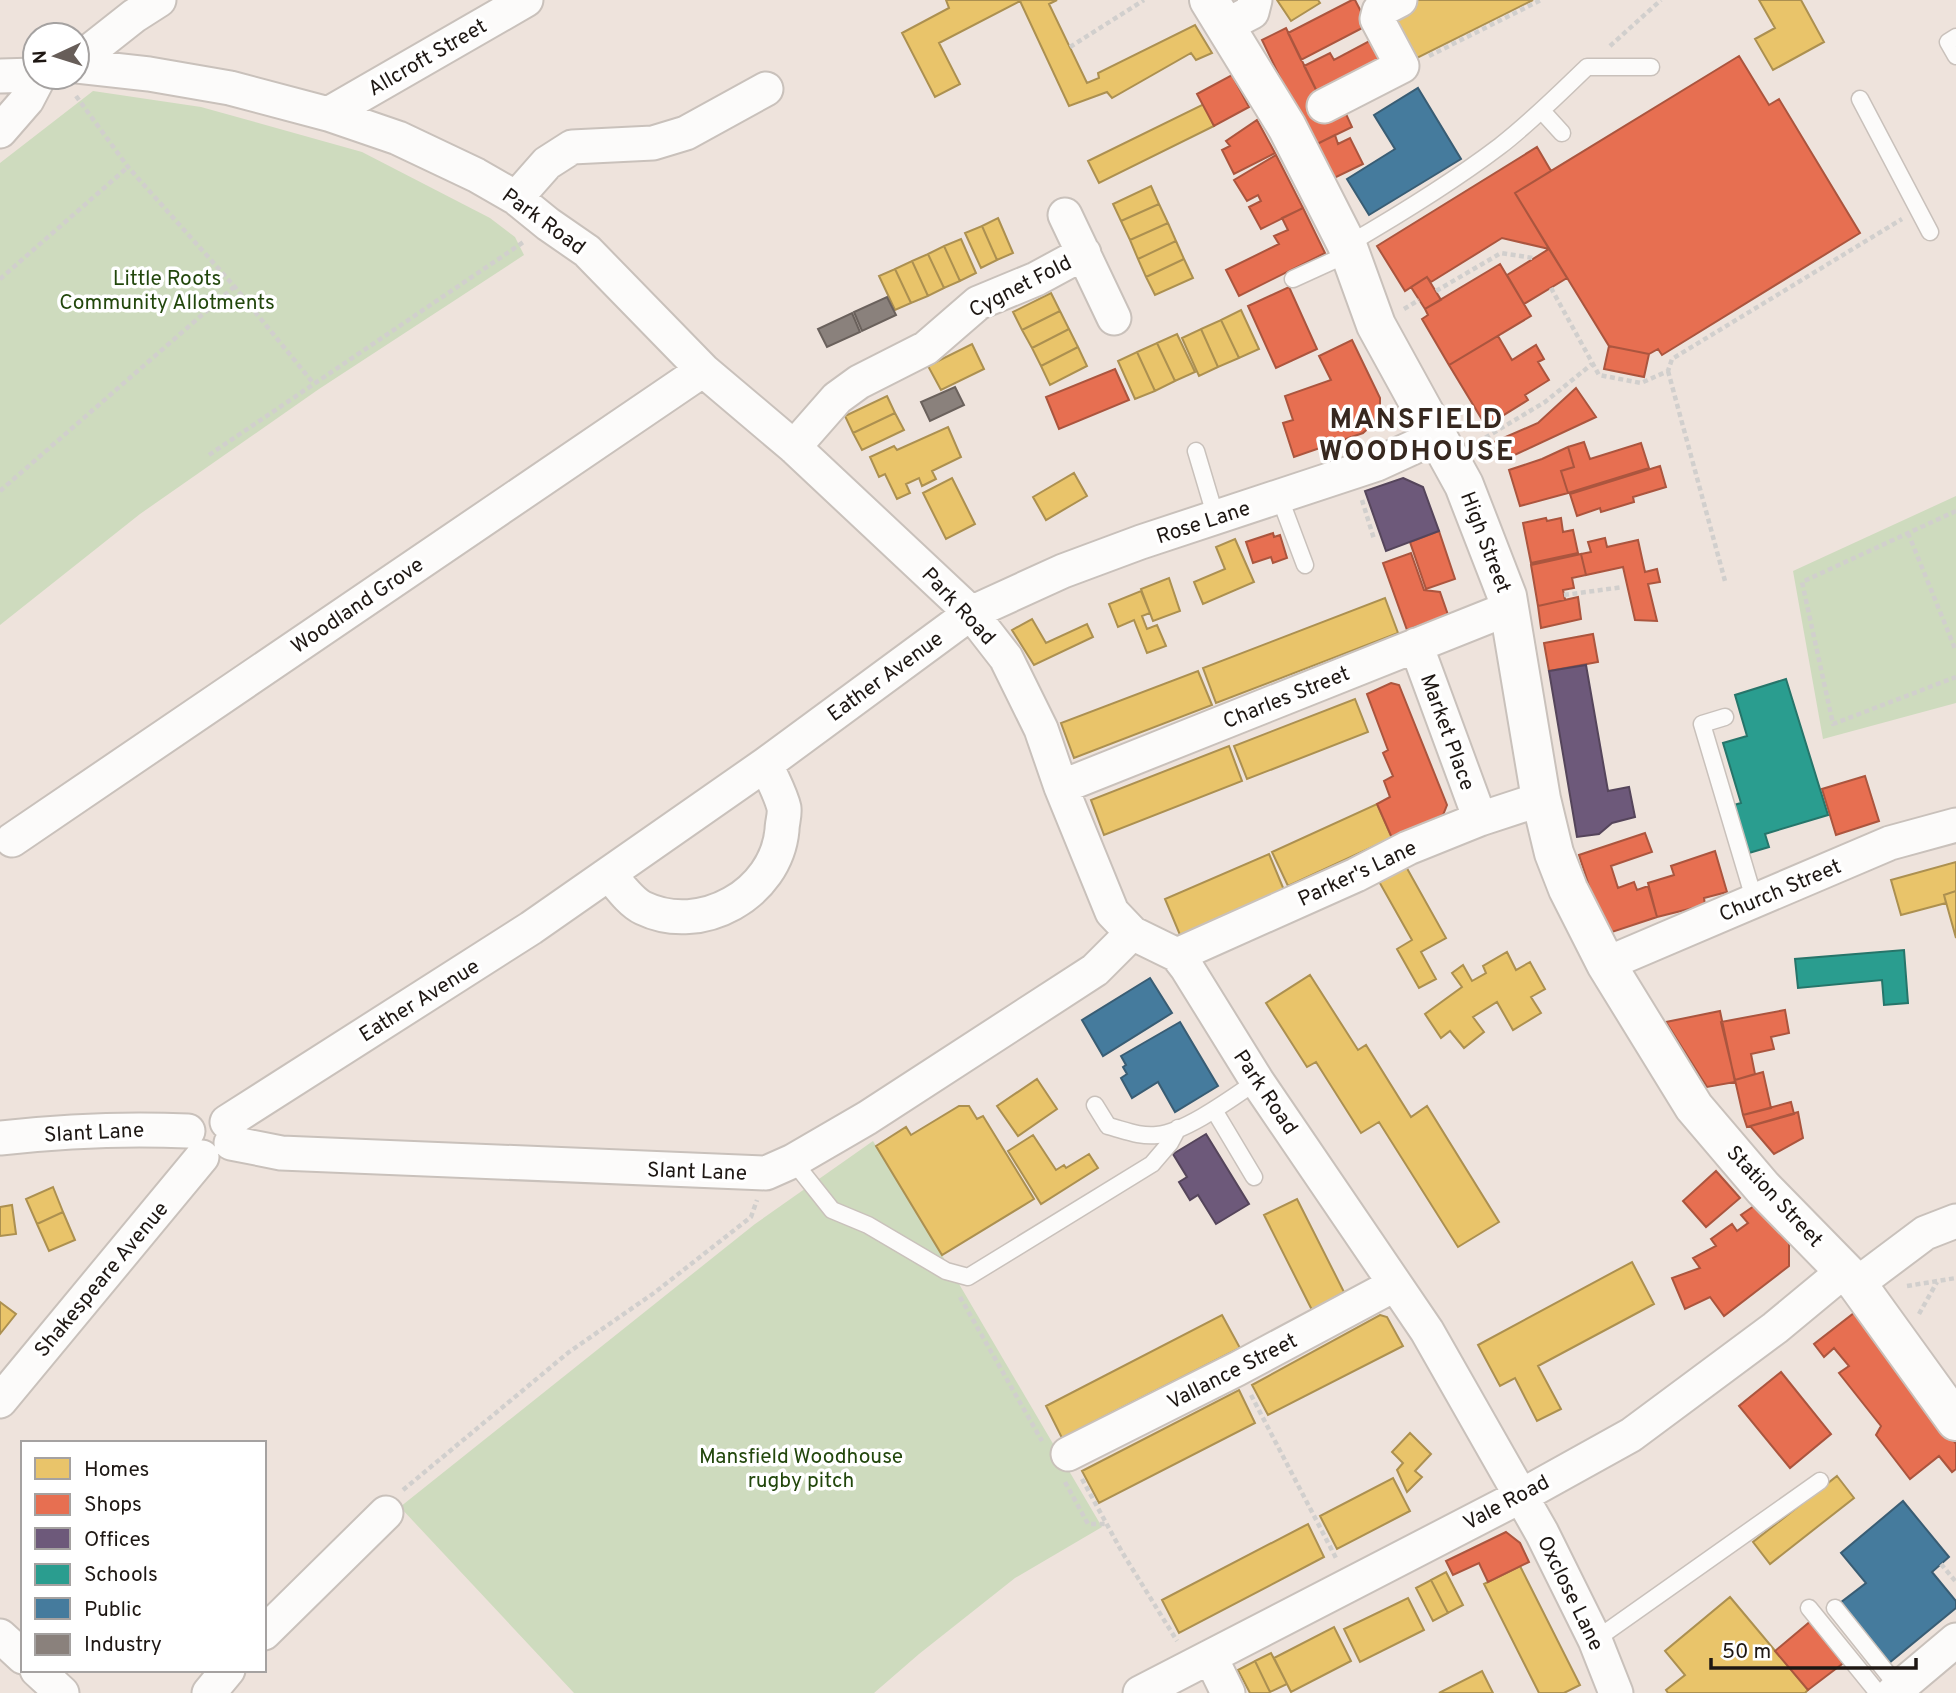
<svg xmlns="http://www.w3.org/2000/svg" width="1956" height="1693" font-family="Overpass,sans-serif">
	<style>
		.green { fill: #cedbbe }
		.homes { fill: #e9c46a; stroke: #ac9050; stroke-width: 2 }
		.shops { fill: #e76f51; stroke: #ab553e; stroke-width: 2 }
		.offices { fill: #6d597a; stroke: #55455b; stroke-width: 2 }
		.schools { fill: #2a9d8f; stroke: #26756a; stroke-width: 2 }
		.public { fill: #457b9d; stroke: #395d74; stroke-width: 2 }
		.industry { fill: #8a817c; stroke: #6a615c; stroke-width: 2 }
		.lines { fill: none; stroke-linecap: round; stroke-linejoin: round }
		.lane-casing { stroke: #c9c1bb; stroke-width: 19 }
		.street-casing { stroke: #c9c1bb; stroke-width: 37 }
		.secondary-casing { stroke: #c9c1bb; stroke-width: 42 }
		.path { stroke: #d1cfcd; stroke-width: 4.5; stroke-dasharray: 5 3.5; stroke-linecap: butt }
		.lane { stroke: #fcfbfa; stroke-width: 16 }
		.street { stroke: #fcfbfa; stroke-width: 33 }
		.secondary { stroke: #fcfbfa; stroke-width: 38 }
		.labels { text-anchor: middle; stroke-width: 7; stroke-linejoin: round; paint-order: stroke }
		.street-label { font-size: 21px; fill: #1e1713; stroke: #fff }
		.park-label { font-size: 21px; fill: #22470c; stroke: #fff }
		.district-label { font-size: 28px; font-weight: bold; letter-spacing: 2px; fill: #37281f; stroke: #fff }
	</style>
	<rect width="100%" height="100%" fill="#eee3dc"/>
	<path class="green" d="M93,91L201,107L362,152L490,218L515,237L524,255L319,389L140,514L0,625V163Z
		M1956,496V703L1823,739L1793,571Z
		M873,1141L942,1255L1102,1527L1015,1578L919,1654L874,1693H574L400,1507L755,1224Z"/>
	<path class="homes" d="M946,0H1022L939,43L960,84L935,97L902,33L949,8Z
		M1022,0H1057L1049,4L1087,83L1099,78L1098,73L1195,25L1212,53L1196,60L1191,53L1112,98L1107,92L1069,106L1020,1Z
		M1277,0H1318L1320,3L1291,21Z
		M1410,0H1533L1409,62L1384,13Z
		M1759,0H1801L1824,42L1773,70L1755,39L1775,28Z
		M1204,104L1214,126L1099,183L1088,161Z
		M1151,186L1159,204L1121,221L1113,204Z
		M1159,204L1168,223L1130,240L1121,221Z
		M998,218L1013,253L997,260L982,226Z
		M1168,223L1176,241L1138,259L1130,240Z
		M982,226L997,260L981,268L965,233Z
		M961,239L976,273L960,281L944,246Z
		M1176,241L1184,259L1146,277L1138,259Z
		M944,246L960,281L944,288L928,254Z
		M928,254L944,288L928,296L912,261Z
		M1184,259L1193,278L1155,295L1146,277Z
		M912,261L928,296L911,303L895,269Z
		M895,269L911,303L895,310L879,276Z
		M1051,293L1060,311L1022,330L1013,312Z
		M1241,310L1259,349L1239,358L1221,320Z
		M1060,311L1069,329L1032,348L1022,330Z
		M1221,320L1239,358L1218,367L1201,329Z
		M1069,329L1078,347L1041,366L1032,348Z
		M1201,329L1218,367L1199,376L1182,338Z
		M1177,334L1195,372L1175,381L1157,343Z
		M1157,343L1175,381L1155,391L1137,352Z
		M972,344L984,369L941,390L928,366Z
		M1078,347L1087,366L1050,385L1041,366Z
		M1137,352L1155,391L1135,399L1118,361Z
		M887,396L895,413L853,433L845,416Z
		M895,413L904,430L862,450L853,433Z
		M948,427L961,457L932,471L936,479L922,486L919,478L906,484L910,493L897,499L885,474L879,477L870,457L894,446L897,450Z
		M1074,473L1087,496L1046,520L1033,497Z
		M952,478L975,524L946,539L923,493Z
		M1235,539L1254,582L1203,604L1194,582L1225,569L1216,547Z
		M1169,578L1180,611L1153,621L1141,589Z
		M1141,591L1150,613L1142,616L1147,629L1157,625L1166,646L1147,653L1134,620L1118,627L1109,604Z
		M1385,598L1398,633L1216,703L1203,668Z
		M1032,619L1046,643L1087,624L1093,637L1034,665L1012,630Z
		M1198,671L1212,705L1074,758L1061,723Z
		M1355,699L1368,732L1247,779L1234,746Z
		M1229,746L1242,781L1104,835L1091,800Z
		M1377,804L1392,838L1288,886L1272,852Z
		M1269,854L1284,890L1180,935L1165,899Z
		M1956,862V891L1944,895L1946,903L1901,915L1891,880Z
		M1404,863L1446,938L1421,952L1436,979L1419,988L1397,949L1412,940L1377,878Z
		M1956,891V938L1944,895Z
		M1507,952L1516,970L1530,962L1545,989L1531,997L1541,1013L1513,1030L1497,1002L1473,1017L1484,1032L1464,1048L1450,1031L1441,1038L1425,1014L1462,987L1452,973L1463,965L1472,981L1486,973L1483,966Z
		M1310,975L1358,1050L1366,1045L1411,1117L1427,1106L1499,1222L1458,1247L1379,1122L1361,1133L1316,1062L1307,1067L1266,1003Z
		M1037,1079L1057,1109L1018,1136L997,1106Z
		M959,1106H969L977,1119L983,1116L1034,1199L942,1255L876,1146L906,1127L911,1135Z
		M1033,1135L1056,1170L1064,1165L1066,1168L1089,1154L1098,1168L1041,1204L1008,1151Z
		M53,1187L63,1212L37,1224L26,1199Z
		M1297,1199L1344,1292L1312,1310L1264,1215Z
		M12,1205L16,1234L0,1236V1207Z
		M63,1212L75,1240L49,1251L37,1224Z
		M1632,1262L1654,1304L1538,1366L1561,1409L1537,1421L1515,1378L1500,1386L1478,1345Z
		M0,1302L16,1314L0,1334Z
		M1222,1315L1240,1348L1062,1438L1046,1406Z
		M1380,1315L1387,1317L1403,1346L1268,1415L1252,1385Z
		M1239,1390L1255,1423L1099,1503L1082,1471Z
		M1410,1433L1431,1454L1415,1471L1422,1477L1407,1492L1397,1470L1403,1463L1392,1452Z
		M1837,1476L1854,1498L1770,1564L1753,1542Z
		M1393,1478L1410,1511L1337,1549L1320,1516Z
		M1308,1524L1324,1557L1179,1633L1162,1600Z
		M1520,1566L1580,1685L1564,1693H1539L1484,1584Z
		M1446,1572L1463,1605L1448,1613L1431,1580Z
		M1431,1580L1448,1613L1433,1621L1416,1588Z
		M1730,1597L1808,1690L1805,1693H1668L1666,1690L1685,1675L1665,1651Z
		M1408,1598L1424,1630L1360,1662L1344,1629Z
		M1334,1627L1351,1661L1291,1692L1274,1658Z
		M1271,1653L1287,1684L1270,1692L1255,1661Z
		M1255,1661L1270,1692L1269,1693H1250L1238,1670Z
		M1482,1671L1493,1693H1439Z"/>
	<path class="shops" d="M1352,0H1355L1368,25L1301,60L1288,33Z
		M1286,28L1324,106L1341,103L1352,127L1313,146L1262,40Z
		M1375,38L1388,62L1320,98L1304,66L1330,53L1334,60Z
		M1739,56L1769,105L1779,99L1860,233L1662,355L1658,349L1649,354L1609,346L1515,193Z
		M1232,75L1249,107L1214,126L1197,94Z
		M1257,120L1275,153L1234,174L1222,150L1230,146L1226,141Z
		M1335,135L1338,144L1350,138L1363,164L1330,180L1313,146Z
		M1537,147L1551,171L1515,193L1549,249L1502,238L1431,282L1427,277L1405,291L1377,246Z
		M1276,155L1303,208L1261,229L1249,207L1261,201L1258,195L1247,201L1234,180Z
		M1303,208L1325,253L1239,296L1226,270L1279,244L1274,236L1288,230L1282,218Z
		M1549,249L1567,278L1524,304L1507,275Z
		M1500,264L1531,316L1449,365L1422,319L1428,315L1425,309Z
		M1427,277L1441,300L1425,309L1411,287Z
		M1289,287L1317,349L1276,368L1248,306Z
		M1498,336L1512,360L1536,345L1544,359L1538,362L1549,380L1525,395L1528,400L1486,426L1449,365Z
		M1352,340L1380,398V411L1374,423L1363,433L1294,457L1283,423L1293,420L1285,396L1331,380L1319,356Z
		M1609,346L1649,354L1644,377L1604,369Z
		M1115,369L1129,400L1059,429L1046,397Z
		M1576,388L1596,417L1504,460L1494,442L1538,423Z
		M1584,442L1590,459L1641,443L1649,468L1568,493L1561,471L1574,467L1568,447Z
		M1568,447L1574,467L1561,471L1568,493L1520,506L1509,470L1542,459Z
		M1660,466L1666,487L1633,497L1634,502L1601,512L1600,508L1577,516L1570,494Z
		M1546,518L1547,521L1561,518L1563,532L1573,530L1578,553L1531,563L1523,523Z
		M1439,531L1455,579L1426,589L1410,542Z
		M1273,533L1274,537L1280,535L1287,558L1273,563L1271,557L1253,563L1246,542Z
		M1605,538L1607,547L1638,540L1645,572L1657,569L1660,582L1648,584L1657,621L1635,620L1623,567L1586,575L1581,554L1591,552L1588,542Z
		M1411,553L1424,590L1440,592L1448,615L1407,630L1383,563Z
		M1581,554L1586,575L1572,578L1574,588L1563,590L1565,600L1538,606L1531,565Z
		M1578,597L1581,619L1541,628L1538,606Z
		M1593,634L1598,662L1549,671L1544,643Z
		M1391,683L1399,685L1447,805L1443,815L1392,838L1377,804L1390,797L1384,781L1393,776L1383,753L1388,750L1367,694Z
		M1865,776L1879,821L1836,835L1822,789Z
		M1645,833L1652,852L1611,866L1618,888L1634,882L1637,890L1648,886L1657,917L1612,932L1602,926L1579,855Z
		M1715,851L1727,892L1704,898L1705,905L1657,917L1648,883L1674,875L1671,866Z
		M1785,1010L1789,1033L1771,1037L1774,1049L1751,1054L1755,1074L1735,1080L1721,1022Z
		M1720,1011L1735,1082L1707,1087L1666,1022Z
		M1763,1072L1771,1108L1743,1115L1735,1080Z
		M1791,1102L1794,1114L1747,1127L1743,1115Z
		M1798,1112L1803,1138L1774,1154L1750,1126Z
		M1716,1171L1740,1198L1706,1227L1683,1201Z
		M1754,1206L1789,1243V1266L1724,1316L1710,1297L1685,1309L1672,1278L1700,1268L1693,1258L1716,1246L1711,1239L1732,1224L1737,1231L1748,1223L1741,1215Z
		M1854,1313L1956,1444V1469L1952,1472L1939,1456L1910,1479L1876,1435L1881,1426L1839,1373L1849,1366L1834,1348L1824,1357L1814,1344Z
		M1781,1372L1831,1434L1790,1468L1739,1406Z
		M1506,1532L1520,1543L1529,1562L1488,1582L1479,1563L1453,1575L1446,1561Z
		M1812,1620L1846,1661L1808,1690L1775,1651Z"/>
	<path class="offices" d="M1403,478L1423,487L1439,531L1386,551L1365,491Z
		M1586,665L1608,791L1629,787L1635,817L1612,823L1599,834L1577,837L1549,671Z
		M1206,1134L1249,1204L1216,1224L1198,1195L1190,1200L1179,1182L1187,1177L1173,1154Z"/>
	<path class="schools" d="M1786,679L1828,815L1765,834L1769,847L1749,853L1734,805L1741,803L1723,743L1747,736L1735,695Z
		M1904,950L1908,1003L1884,1005L1882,980L1798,988L1795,959Z"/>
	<path class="public" d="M1418,88L1461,159L1369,215L1347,179L1395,149L1374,115Z
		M1150,978L1172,1013L1103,1056L1082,1020Z
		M1180,1022L1218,1086L1175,1112L1158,1082L1132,1098L1121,1078L1127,1074L1123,1067L1126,1065L1121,1056Z
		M1903,1501L1949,1557L1932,1572L1956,1601V1608L1889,1663L1840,1603L1866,1583L1841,1553Z"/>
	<path class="industry" d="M887,297L896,315L862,331L854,312Z
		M852,313L860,332L827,347L818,329Z
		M955,387L964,405L930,421L921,402Z"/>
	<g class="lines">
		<defs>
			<path id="lane" d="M1956,37L1948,42L1956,56
				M1860,99L1930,232
				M1542,111L1562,133
				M1347,245C1397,216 1454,181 1500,146C1531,122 1559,94 1587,67H1651
				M1293,279L1350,253
				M1196,451L1216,518
				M1279,496L1305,565
				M1725,717L1702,724L1755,902
				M1095,1105L1108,1126C1124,1130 1140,1137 1157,1135C1186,1132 1232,1098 1257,1081
				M1214,1110L1254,1177
				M793,1161L832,1210L868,1225L946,1271L968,1277L1152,1164L1170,1143L1178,1128
				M1809,1608L1878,1693
				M1835,1608L1899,1688
				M1595,1640L1820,1481"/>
			<path id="street" d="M1227,25L1252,12L1255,0
				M77,61L134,16L159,0
				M77,66L149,74L230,88L328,114L398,138L476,175L516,198L548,224L587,251L703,370L794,447L971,613L1006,658L1041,729L1061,787L1112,912L1132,933L1177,955L1187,968L1257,1081L1427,1331L1542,1533L1595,1640L1616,1693
				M0,76L35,75
				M1324,106L1402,66L1377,19L1379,11L1400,0
				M328,114L526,0
				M0,131L27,100L39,77
				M516,198L547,163L572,147L653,143L686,133L766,89
				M1065,215L1114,318
				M794,447L837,398L859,382L926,348L978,303L1036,279L1084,253
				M1416,645L1480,819
				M1061,787L1510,608
				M12,840L703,370
				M609,874C618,884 630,902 643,908C701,936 776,894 782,830C782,823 785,815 784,808C781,794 771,777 766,764
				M1177,955L1356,875L1408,848L1480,819L1541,799
				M1606,964L1890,843L1956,825
				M227,1122L531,928L766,764L971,613L1063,571L1141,542L1377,464L1438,436
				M0,1138C63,1131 124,1128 188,1131
				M231,1143L281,1153L766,1173L793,1161L867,1118L1095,970L1132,933
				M1857,1284L1925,1233L1956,1221
				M0,1401L202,1157
				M1068,1454L1237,1369L1394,1285
				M264,1633L386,1513
				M0,1636L23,1657
				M1211,1658L1228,1693
				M37,1670L62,1693
				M209,1693L228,1670
				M1140,1693L1521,1496L1631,1435L1775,1328L1845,1270
				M1893,1693L1956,1640"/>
			<path id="secondary" d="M1209,0L1287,127L1347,245L1376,325L1464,485L1507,596L1541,799L1554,853L1568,889L1606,964L1694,1107L1763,1188L1857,1284L1956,1421"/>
		</defs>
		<use href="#lane" class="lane-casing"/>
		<use href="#street" class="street-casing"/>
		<use href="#secondary" class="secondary-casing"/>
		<path class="path" d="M1610,46L1661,0
			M1070,47L1144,0
			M1429,56L1541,0
			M76,96L128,167L234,286L314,384
			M0,279L128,167
			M1551,288L1599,375L1641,383L1668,371L1672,359L1902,219
			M1436,291L1501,253L1533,258
			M1404,309L1419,300
			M1668,371L1725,581
			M1478,442L1545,402L1592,364
			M209,455L525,241
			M0,491L234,287
			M1362,500L1374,539
			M1956,511L1802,582L1833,724L1956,677
			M1908,533L1956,651
			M1564,595L1623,587
			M1907,1286L1956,1278
			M960,1297L1042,1441
			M1919,1314L1937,1282
			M1251,1395L1336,1558
			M1082,1479L1122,1552L1177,1641
			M1065,1482L1088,1524H1106
			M403,1490L569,1352L654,1293L751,1217L757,1200
			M1941,1564L1956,1582"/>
		<use href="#lane" class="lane"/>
		<use href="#street" class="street"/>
		<use href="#secondary" class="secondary"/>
	</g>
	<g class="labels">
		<g class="street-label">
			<text transform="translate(427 57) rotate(-30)" y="7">Allcroft Street</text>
			<text transform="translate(544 221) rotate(36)" y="7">Park Road</text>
			<text transform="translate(1020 286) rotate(-27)" y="7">Cygnet Fold</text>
			<text transform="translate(1203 522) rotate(-18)" y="7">Rose Lane</text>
			<text transform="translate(1486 542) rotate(69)" y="7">High Street</text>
			<text transform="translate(357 605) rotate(-34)" y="7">Woodland Grove</text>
			<text transform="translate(959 606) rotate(47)" y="7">Park Road</text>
			<text transform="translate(885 676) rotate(-36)" y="7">Eather Avenue</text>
			<text transform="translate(1286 697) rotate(-22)" y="7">Charles Street</text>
			<text transform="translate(1448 732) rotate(70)" y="7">Market Place</text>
			<text transform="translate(1357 873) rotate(-25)" y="7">Parker's Lane</text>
			<text transform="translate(1780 890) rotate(-23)" y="7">Church Street</text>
			<text transform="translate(419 1000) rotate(-32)" y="7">Eather Avenue</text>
			<text transform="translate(1266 1092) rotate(56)" y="7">Park Road</text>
			<text transform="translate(94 1132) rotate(-3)" y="7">Slant Lane</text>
			<text transform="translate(697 1171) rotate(2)" y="7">Slant Lane</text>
			<text transform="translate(1775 1196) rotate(47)" y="7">Station Street</text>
			<text transform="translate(101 1279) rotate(-50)" y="7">Shakespeare Avenue</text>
			<text transform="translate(1232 1371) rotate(-27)" y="7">Vallance Street</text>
			<text transform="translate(1506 1502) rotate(-28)" y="7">Vale Road</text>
			<text transform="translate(1571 1593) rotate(64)" y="7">Oxclose Lane</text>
		</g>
		<g class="park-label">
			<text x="167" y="285">Little Roots<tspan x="167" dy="24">Community Allotments</tspan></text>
			<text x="801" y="1463">Mansfield Woodhouse<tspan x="801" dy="24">rugby pitch</tspan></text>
		</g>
		<g class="district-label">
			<text x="1417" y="428">MANSFIELD<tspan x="1417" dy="32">WOODHOUSE</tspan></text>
		</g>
	</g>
	<rect x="21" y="1441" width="245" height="231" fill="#ffffff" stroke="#a5a2a1" stroke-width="2"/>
	<rect x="35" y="1458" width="35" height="21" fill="#e9c46a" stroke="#a5a2a1" stroke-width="2"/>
	<text x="84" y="1476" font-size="21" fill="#1e1713">Homes</text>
	<rect x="35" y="1494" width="35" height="21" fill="#e76f51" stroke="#a5a2a1" stroke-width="2"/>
	<text x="84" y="1511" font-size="21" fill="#1e1713">Shops</text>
	<rect x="35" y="1528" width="35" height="21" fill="#6d597a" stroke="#a5a2a1" stroke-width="2"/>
	<text x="84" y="1546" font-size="21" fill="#1e1713">Offices</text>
	<rect x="35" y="1564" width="35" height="21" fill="#2a9d8f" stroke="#a5a2a1" stroke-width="2"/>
	<text x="84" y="1581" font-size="21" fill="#1e1713">Schools</text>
	<rect x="35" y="1598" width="35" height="21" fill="#457b9d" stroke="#a5a2a1" stroke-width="2"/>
	<text x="84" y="1616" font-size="21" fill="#1e1713">Public</text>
	<rect x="35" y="1634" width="35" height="21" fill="#8a817c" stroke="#a5a2a1" stroke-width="2"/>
	<text x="84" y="1651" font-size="21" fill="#1e1713">Industry</text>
	<g transform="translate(56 56) rotate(266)"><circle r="33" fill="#ffffff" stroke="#a5a2a1" stroke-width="2"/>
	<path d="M0-5L12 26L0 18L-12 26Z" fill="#675e59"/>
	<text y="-10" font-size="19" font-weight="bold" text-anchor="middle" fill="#1e1713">N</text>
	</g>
	<path d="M1711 1658v10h205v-10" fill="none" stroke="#1e1713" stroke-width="3.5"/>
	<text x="1722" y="1658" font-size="21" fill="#1e1713" stroke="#ffffff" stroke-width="5" paint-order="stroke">50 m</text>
</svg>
